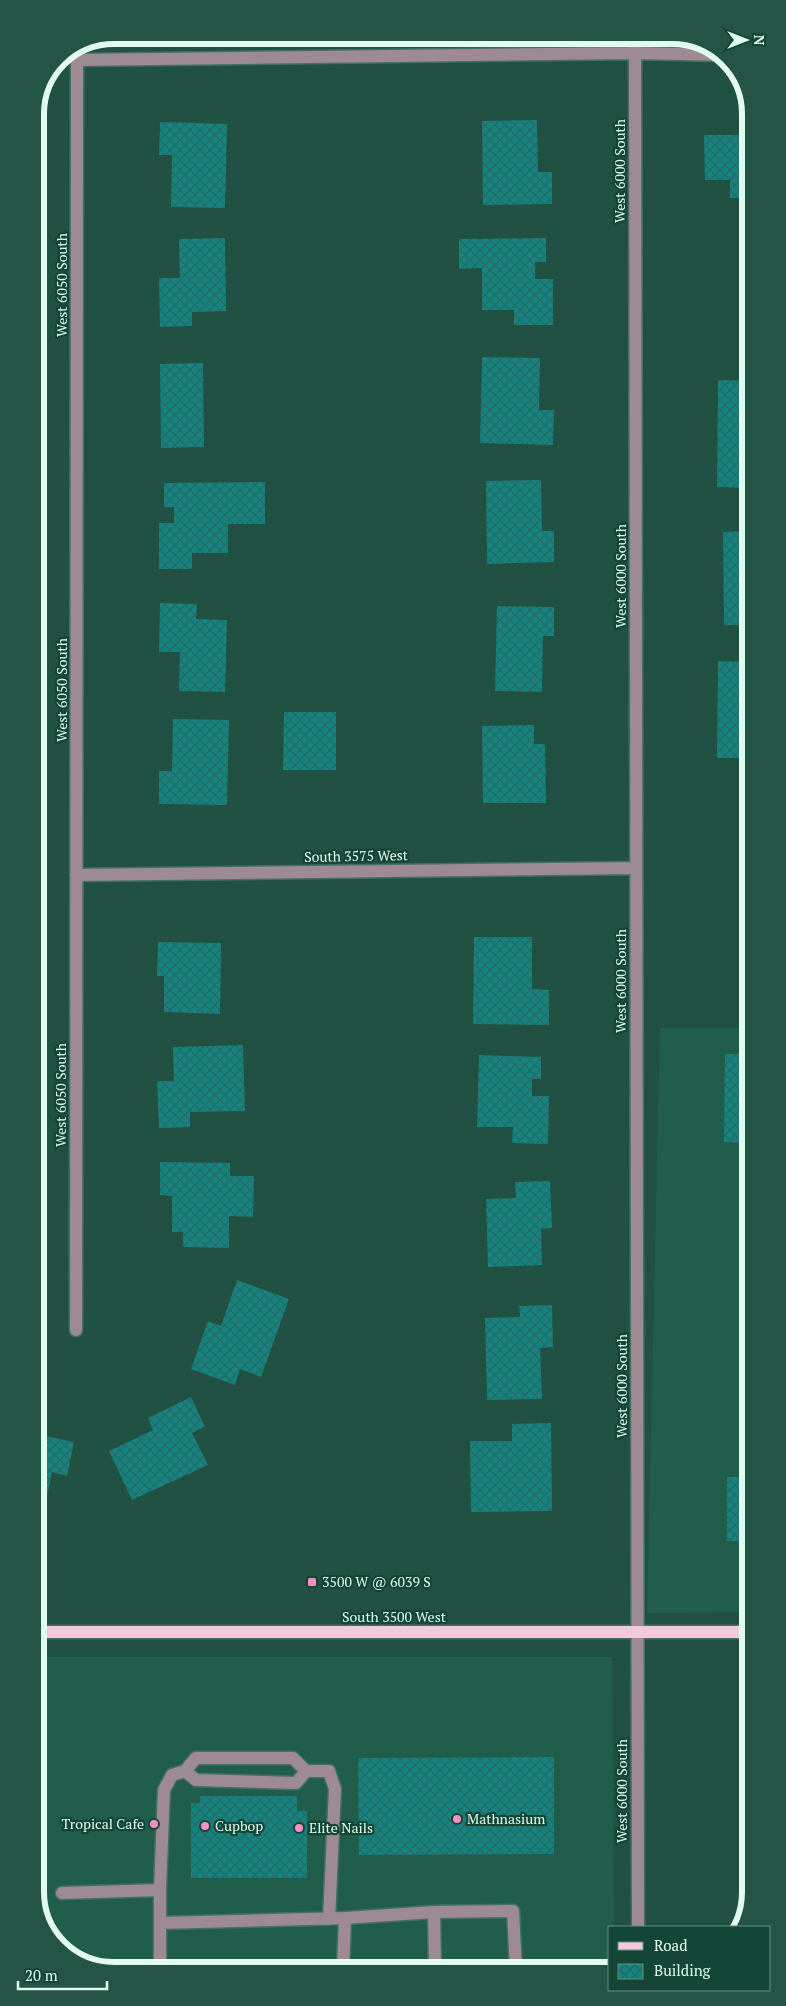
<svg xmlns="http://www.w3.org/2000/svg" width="786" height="2006" font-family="'PT Serif',serif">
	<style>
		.built { fill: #215d4b }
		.building { fill: url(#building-cross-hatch) }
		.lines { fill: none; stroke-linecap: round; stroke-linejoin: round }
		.minor-casing { stroke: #447062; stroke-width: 15 }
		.major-casing { stroke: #447062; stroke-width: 15 }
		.minor { stroke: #9d8a92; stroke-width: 12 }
		.major { stroke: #f2cadc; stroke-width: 12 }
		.poi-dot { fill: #fb8fc5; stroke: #144637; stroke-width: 2 }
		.labels { text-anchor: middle; stroke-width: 4.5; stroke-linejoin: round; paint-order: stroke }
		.street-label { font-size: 14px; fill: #e2fbf1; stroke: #144637 }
		.poi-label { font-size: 14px; fill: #e2fbf1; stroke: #144637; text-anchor: start }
		.rim { fill: none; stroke: #e2fbf1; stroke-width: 6 }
	</style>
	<defs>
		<pattern id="building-cross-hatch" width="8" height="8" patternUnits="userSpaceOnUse" patternTransform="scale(1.25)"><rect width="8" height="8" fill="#13847f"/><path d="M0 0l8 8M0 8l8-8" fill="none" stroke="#296a66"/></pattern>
	</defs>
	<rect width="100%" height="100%" fill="#215142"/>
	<path class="built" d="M660,1028H750L751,1612L647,1613Z
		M37,1657H612L614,1927H610V1969L108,1971L66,1955L38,1913Z"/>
	<path class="building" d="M537,120L538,172H552V204L483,205L482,121Z
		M160,122L227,124L225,208L171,207L172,155H159Z
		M704,135H748V198H730V180H705Z
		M225,238L226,311L192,312V326L160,327L159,278H180L179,239Z
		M546,238V262H535V279H553V325H514V310H482V268L459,269V239Z
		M740,316H749V358H739Z
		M482,357L540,358L539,410H554L553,445L480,443Z
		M203,363L204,447L161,448L160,364Z
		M718,380L749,381V488L717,487Z
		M541,480L542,531H554V562L487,564L486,481Z
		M265,482V524H228V553H192V569H159V523H174V507H164V483Z
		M749,531V625H724L723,532Z
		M160,603L197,604L196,619L227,620L225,692L179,691L180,652H159Z
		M497,606L554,607V636H543L542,692L495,691Z
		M718,661L749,662V758H717Z
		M284,712H336V770H283Z
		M173,719L229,720L227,805L159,804V771H172Z
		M534,725V744H545L546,803H483L482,726Z
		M474,937H532V989L549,990V1025L473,1024Z
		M158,942L221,943L220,1014L164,1012V976H157Z
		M243,1045L245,1111L190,1112V1127L159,1128L157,1081H174L173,1047Z
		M725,1054H750V1143L724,1142Z
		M479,1055L541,1057V1079H532V1096H549L548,1144L512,1143L513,1127H477Z
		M160,1162L230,1163V1176H254L253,1217L229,1216V1248L183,1247V1232H172V1196L160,1195Z
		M550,1181L552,1228L541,1229L542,1265L488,1267L486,1199L516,1198L515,1182Z
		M237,1280L289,1299L261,1377L240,1369L235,1385L191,1369L208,1321L221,1326Z
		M552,1305L553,1347L540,1348L542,1399L487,1400L485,1318L520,1317L519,1306Z
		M191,1397L205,1427L192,1433L208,1465L132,1500L109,1451L153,1430L148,1418Z
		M551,1423L552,1511L471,1512L470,1441H512V1424Z
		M37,1434L74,1442L67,1476L52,1472L47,1496L37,1494Z
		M727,1477H750V1541H727Z
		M554,1757V1854L359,1855L358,1758Z
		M200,1796H297V1811H307V1878H191V1803H200Z"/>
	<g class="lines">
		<defs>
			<path id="minor" d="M635,35L638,1927
				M77,60L635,53L723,55
				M76,875L636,868
				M76,1330L77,50
				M185,1771L196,1780L296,1783L306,1771
				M62,1893L160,1890
				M160,1923L345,1918
				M435,1969L434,1912L513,1911L516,1969
				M343,1970L345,1918L434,1912
				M160,1971V1890L164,1790L172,1775L185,1771L196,1758H293L306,1771H329L335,1789L329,1919"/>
			<path id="major" d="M37,1632H751"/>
		</defs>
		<use href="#minor" class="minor-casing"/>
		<use href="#major" class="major-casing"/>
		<use href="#minor" class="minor"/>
		<use href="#major" class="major"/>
	</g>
	<g class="poi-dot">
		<rect x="307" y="1577" width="10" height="10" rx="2.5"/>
		<circle cx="457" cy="1819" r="5"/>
		<circle cx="154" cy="1824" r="5"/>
		<circle cx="205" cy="1826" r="5"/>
		<circle cx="299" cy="1828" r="5"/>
	</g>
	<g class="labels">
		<g class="street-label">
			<text transform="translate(620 171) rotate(-90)" y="5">West 6000 South</text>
			<text transform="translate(62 285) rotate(-90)" y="5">West 6050 South</text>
			<text transform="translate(621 576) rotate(-90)" y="5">West 6000 South</text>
			<text transform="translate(62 690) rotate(-90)" y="5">West 6050 South</text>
			<text transform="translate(356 856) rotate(-1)" y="5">South 3575 West</text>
			<text transform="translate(621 981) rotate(-90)" y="5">West 6000 South</text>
			<text transform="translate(61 1095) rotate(-90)" y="5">West 6050 South</text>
			<text transform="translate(622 1386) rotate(-90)" y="5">West 6000 South</text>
			<text x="394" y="1622">South 3500 West</text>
			<text transform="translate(622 1791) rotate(-90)" y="5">West 6000 South</text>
		</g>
		<g class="poi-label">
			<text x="322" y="1587">3500 W @ 6039 S</text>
			<text x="467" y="1824">Mathnasium</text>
			<text x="144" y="1829" text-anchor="end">Tropical Cafe</text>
			<text x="215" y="1831">Cupbop</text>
			<text x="309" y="1833">Elite Nails</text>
		</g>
	</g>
	<path d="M0 0H786V2006H0ZM114 44H672A70 70 0 0 1 742 114V1892A70 70 0 0 1 672 1962H114A70 70 0 0 1 44 1892V114A70 70 0 0 1 114 44Z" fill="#245446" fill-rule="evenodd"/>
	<path class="rim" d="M114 44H672A70 70 0 0 1 742 114V1892A70 70 0 0 1 672 1962H114A70 70 0 0 1 44 1892V114A70 70 0 0 1 114 44Z"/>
	<rect x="608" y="1926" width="162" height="65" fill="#144637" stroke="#668e81"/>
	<rect x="618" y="1942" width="25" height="8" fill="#f2cadc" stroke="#668e81"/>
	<text x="654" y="1951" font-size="15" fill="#e2fbf1">Road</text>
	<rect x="618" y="1964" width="25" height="15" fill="url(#building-cross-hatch)" stroke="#668e81"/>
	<text x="654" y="1976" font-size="15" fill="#e2fbf1">Building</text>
	<g transform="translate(746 40) rotate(90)" stroke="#144637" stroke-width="4" paint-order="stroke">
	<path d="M0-4L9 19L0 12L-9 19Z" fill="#e2fbf1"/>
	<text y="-8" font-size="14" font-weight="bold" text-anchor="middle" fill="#e2fbf1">N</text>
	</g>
	<path d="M18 1981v8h89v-8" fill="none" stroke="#e2fbf1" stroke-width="2.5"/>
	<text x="25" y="1981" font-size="15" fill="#e2fbf1" stroke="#144637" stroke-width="4" paint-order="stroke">20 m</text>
</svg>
